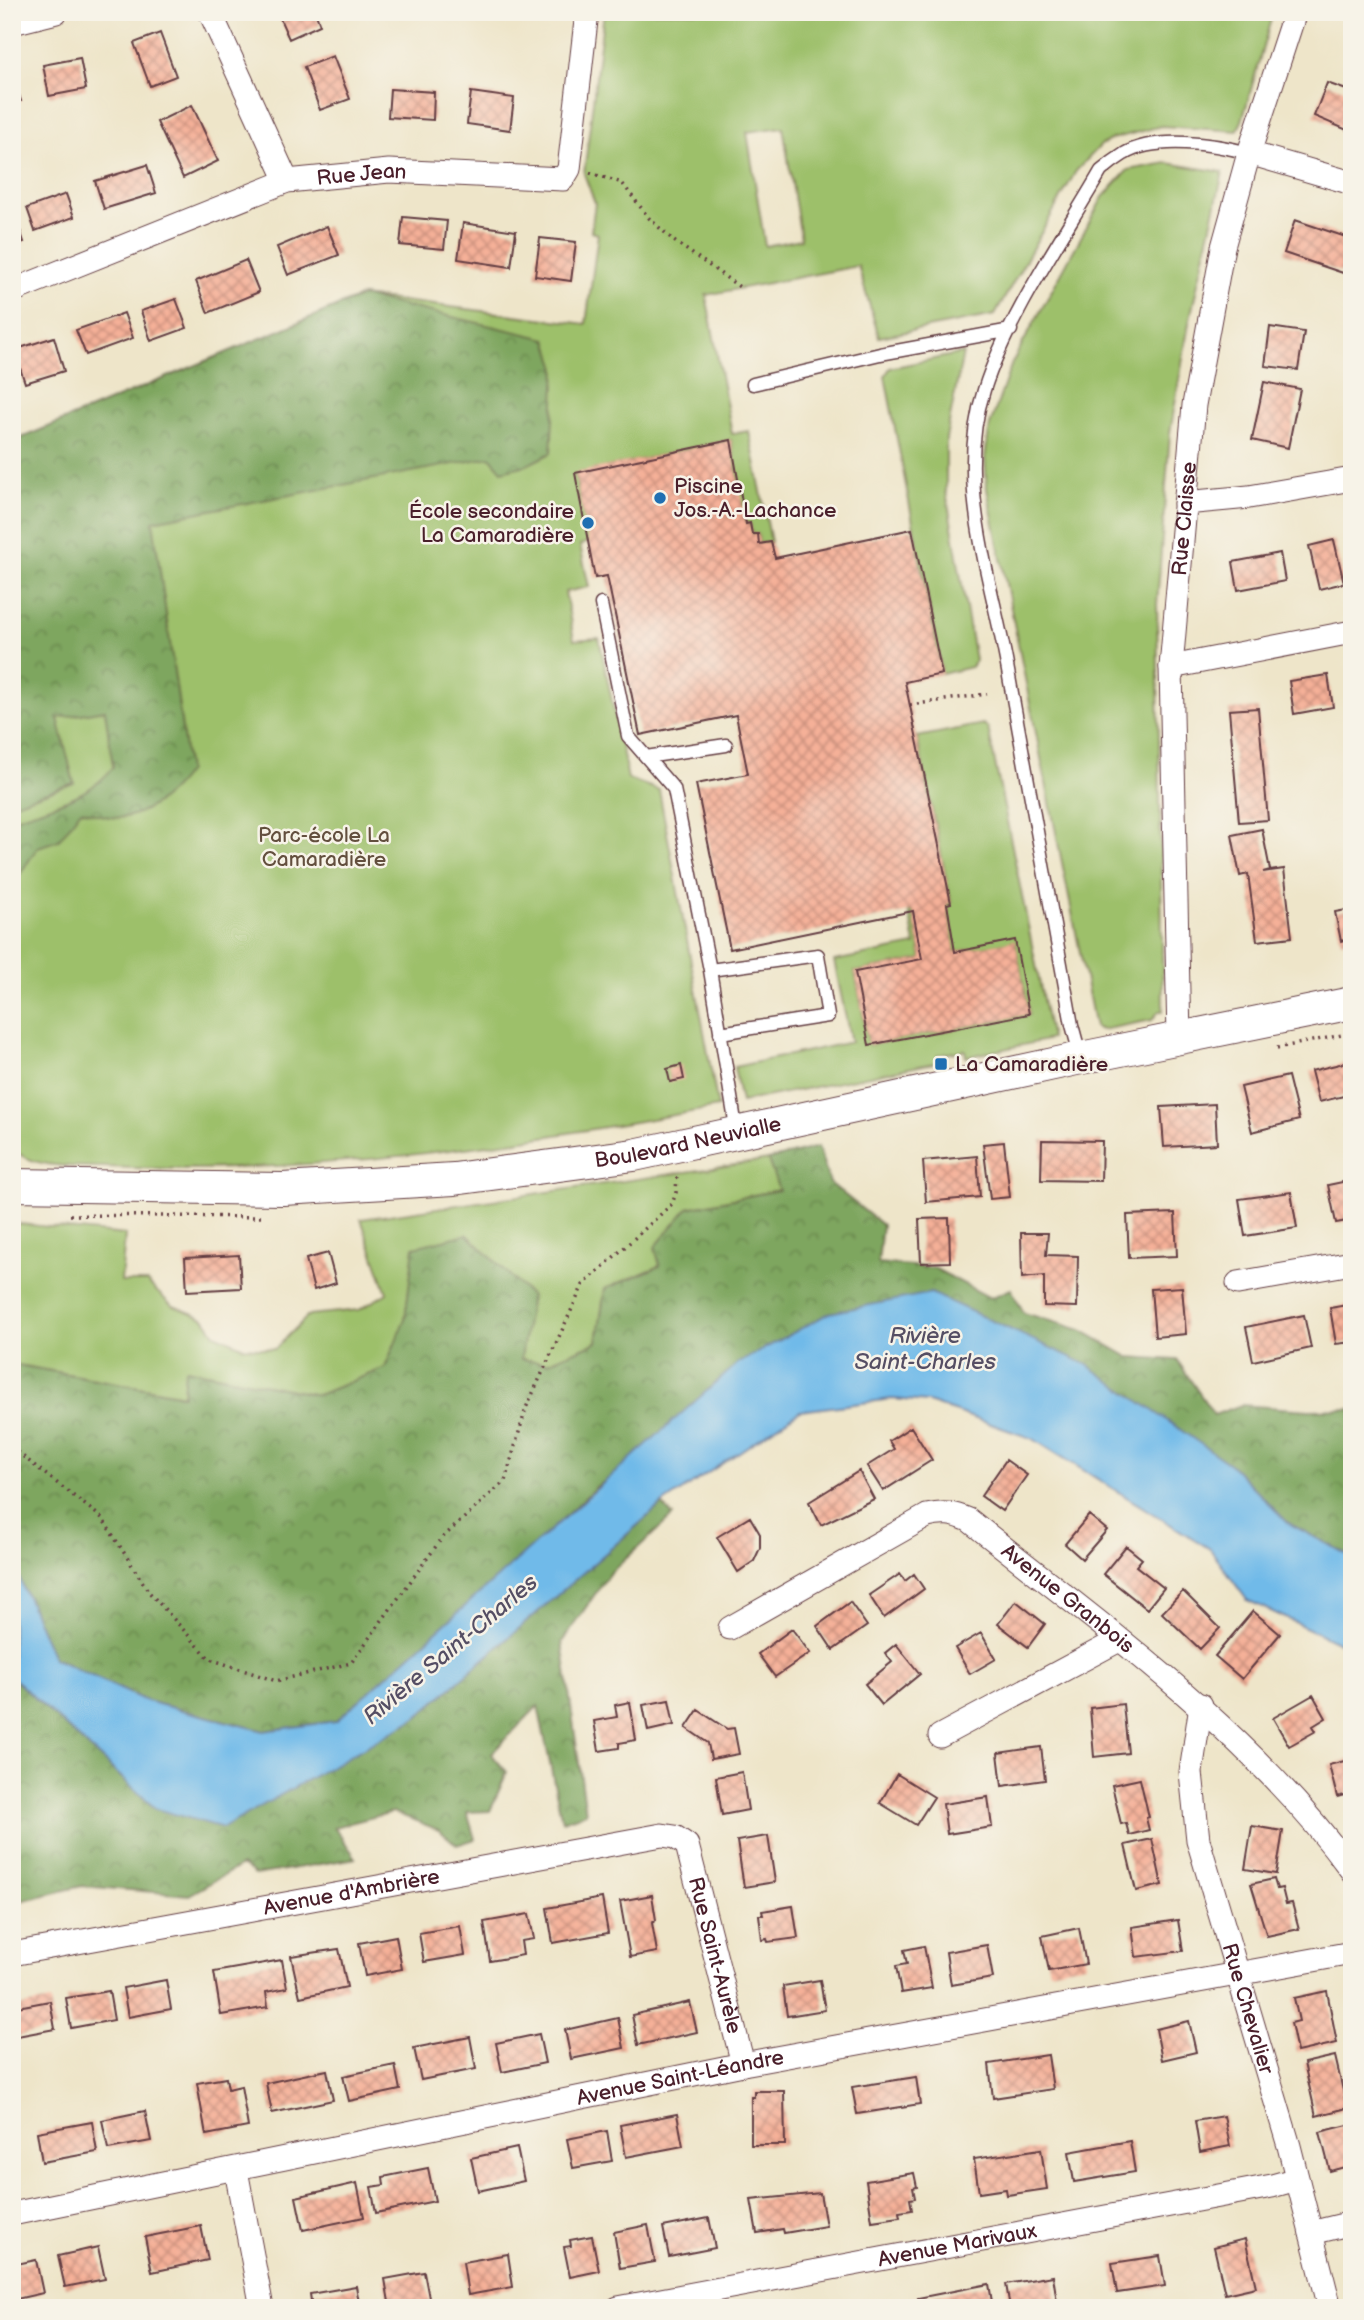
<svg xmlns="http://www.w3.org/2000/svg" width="1364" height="2320" font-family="'Balsamiq Sans',sans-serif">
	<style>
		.green { fill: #9dc06a; stroke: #74704a; stroke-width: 2; fill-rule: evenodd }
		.forest { fill: url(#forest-crowns); stroke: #646244; stroke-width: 2 }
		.water { fill: #70bae9; stroke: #5d6c8a; stroke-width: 2 }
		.building { fill: url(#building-cross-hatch) }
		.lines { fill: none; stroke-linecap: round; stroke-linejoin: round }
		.lane-casing { stroke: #633d43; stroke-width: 15 }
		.street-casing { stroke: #633d43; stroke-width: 25 }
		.secondary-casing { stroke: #633d43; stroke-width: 34 }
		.path { stroke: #633d43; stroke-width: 3.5; stroke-dasharray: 2 5; stroke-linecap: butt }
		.lane { stroke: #fff; stroke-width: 12 }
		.street { stroke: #fff; stroke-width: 23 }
		.secondary { stroke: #fff; stroke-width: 32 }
		.poi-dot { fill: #1f6fb2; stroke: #f7f3e8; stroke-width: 2.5 }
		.labels { text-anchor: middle; stroke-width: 5; stroke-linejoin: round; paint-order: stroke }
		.street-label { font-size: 21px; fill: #4a1f2b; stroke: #f7f3e8 }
		.poi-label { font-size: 21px; fill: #4a1f2b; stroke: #f7f3e8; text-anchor: start }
		.park-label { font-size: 21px; fill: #634f3e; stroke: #f7f3e8 }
		.water-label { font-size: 23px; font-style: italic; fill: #554e64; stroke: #f7f3e8 }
	</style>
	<defs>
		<pattern id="forest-crowns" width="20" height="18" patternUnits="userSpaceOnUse" patternTransform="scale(1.75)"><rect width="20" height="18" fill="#7ea65e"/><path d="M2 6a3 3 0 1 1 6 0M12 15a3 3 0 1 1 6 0" fill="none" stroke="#69874e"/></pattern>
		<pattern id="building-cross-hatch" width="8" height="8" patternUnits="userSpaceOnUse" patternTransform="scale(1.75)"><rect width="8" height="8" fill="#f5b098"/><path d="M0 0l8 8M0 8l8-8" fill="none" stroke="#c88f7c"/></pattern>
	</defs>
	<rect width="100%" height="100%" fill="#f7f3e8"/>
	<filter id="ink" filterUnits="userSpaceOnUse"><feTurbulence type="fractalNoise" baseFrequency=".0143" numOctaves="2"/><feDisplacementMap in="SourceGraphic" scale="14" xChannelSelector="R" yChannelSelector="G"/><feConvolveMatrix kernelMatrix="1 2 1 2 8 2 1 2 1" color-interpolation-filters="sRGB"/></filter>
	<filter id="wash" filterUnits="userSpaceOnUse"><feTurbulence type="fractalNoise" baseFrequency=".00686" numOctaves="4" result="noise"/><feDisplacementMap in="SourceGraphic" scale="28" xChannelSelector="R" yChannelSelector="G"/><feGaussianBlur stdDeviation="1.57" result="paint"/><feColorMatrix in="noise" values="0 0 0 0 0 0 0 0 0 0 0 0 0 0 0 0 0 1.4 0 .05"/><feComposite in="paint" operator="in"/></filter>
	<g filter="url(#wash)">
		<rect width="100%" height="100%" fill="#eee5c9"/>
		<path class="green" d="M604,12H1273L1242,121L1237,131L1161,126L1112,139L1101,145L1076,171L995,315L879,337L858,266L706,295L732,434L749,431L771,542L759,544L758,534H752L750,524H746L731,440L575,474L589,542L580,545L589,587L565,592L574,640L599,638L628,779L659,790L718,1107C519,1144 307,1177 103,1167C75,1166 39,1169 16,1152L12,1155V442L362,296L586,324L598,234L591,232L595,203L584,174ZM783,127L801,239L765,246L747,132Z
			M1167,163L1223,172L1189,323L1170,433L1157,604L1163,1011H1159L1152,1020L1101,1030L1095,1027L987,489L985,457L990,425L1012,363L1103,197L1128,170Z
			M963,353L946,438V492L975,660L971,667L942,674L885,376L890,368Z
			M983,724L988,728L1051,1039L966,1057L965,1050L938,1055L939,1062L741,1102L734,1067L851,1042L834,961L915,945L909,911H913L922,959L855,972L869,1045L1029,1014L1015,941L955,952L947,904L951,902L917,737Z
			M768,1160L779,1190L688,1208L660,1266L605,1289L597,1342L547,1363L521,1359L415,1247L405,1319L385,1368L318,1395L186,1369L184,1395L12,1364V1223L125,1235L121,1282H147L171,1305L204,1318L215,1334L244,1347L275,1349L309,1315L359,1310L387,1293L361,1219Z"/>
		<path class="forest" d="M362,296L547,339L556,369L551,453L527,465L502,471L490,457L153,521L188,771C173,792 151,812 125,817C112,820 94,813 81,810L59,840L38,847L12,886V819C47,806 91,798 113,767L105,710L58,718L74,783L12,804V442Z
			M818,1147L830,1183L882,1225L878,1263L934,1268L990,1298L1011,1289L1024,1313L1081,1330L1129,1357L1177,1360L1214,1415L1241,1405L1309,1410L1352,1409V1557L1288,1523L1231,1465L930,1293L597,1486L527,1553L336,1721L264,1731L146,1701L53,1658L12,1561V1364L183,1395L185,1369L318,1395L385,1368L405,1319L414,1247L467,1234L531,1296L521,1359L547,1363L597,1342L605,1289L660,1266L655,1247L688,1208L779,1190L768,1160Z
			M662,1504L673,1516L609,1574L562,1642L586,1813L562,1821L538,1706L491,1754L507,1772L490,1811L467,1812L475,1839L457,1845L439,1830L393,1812L334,1827L356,1858L255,1875L242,1865L189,1895L82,1886L12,1903V1677L156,1809L416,1718Z"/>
		<path class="water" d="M931,1293L1086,1364L1231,1465L1288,1523L1352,1557V1649L1247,1600L1210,1549L1033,1439L928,1402L892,1399L800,1411L662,1504L416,1718L223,1828L156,1809L12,1677V1561L53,1658L146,1701L264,1731L336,1721L738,1363L829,1313Z"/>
		<g id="blocks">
			<path class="building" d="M277,12H315L320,25L289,39Z
				M160,33L176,76L150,86L134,43Z
				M333,56L350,99L320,110L304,67Z
				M80,58L86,89L49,96L43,65Z
				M12,73L21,101L12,103Z
				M1327,83L1352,92V119L1347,130L1314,116Z
				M390,89L434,92L433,120L388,117Z
				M471,92L514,98L510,130L467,124Z
				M192,105L218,161L183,178L157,122Z
				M147,165L156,193L104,209L95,181Z
				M66,194L74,217L35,231L27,208Z
				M12,206L24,242L12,245Z
				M403,217L447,221L444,249L400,245Z
				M1295,220L1352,239V276L1284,253Z
				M463,223L516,231L511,267L458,259Z
				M327,226L339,255L288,275L277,247Z
				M540,238L576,242L571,281L535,276Z
				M246,260L259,292L208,313L196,281Z
				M176,299L187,328L151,341L141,311Z
				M124,313L133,338L86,355L76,330Z
				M1270,327L1304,332L1298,370L1265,366Z
				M54,337L64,371L25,383L14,350Z
				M1264,382L1300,389L1288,448L1252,440Z
				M731,440L746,524L750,523L752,534H758L759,544L771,542L775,558L912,529L942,674L905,682L951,903L947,904L955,952L1015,940L1029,1014L869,1045L855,972L922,959L913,911L730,949L696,784L748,774L736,715L640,735L607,576L595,578L575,473Z
				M1334,540L1344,583L1319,589L1309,546Z
				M1280,553L1285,581L1238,590L1233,562Z
				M1328,675L1333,707L1294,714L1289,681Z
				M1258,708L1268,820L1239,822L1229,710Z
				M1262,829L1270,870L1263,872L1284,869L1292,937L1257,941L1248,874L1240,876L1232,835Z
				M1352,909V938L1341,941L1335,912Z
				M1352,1061V1094L1319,1102L1311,1071Z
				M681,1065L684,1079L670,1082L667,1069Z
				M1288,1076L1299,1120L1252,1132L1241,1087Z
				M1215,1104L1217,1144L1164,1147L1161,1107Z
				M1042,1140L1102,1141L1101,1181L1041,1180Z
				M1004,1142L1010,1197L990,1199L983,1144Z
				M977,1156L980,1197L926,1202L923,1161Z
				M1352,1180V1220L1336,1223L1328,1185Z
				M1291,1192L1297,1228L1245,1236L1239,1199Z
				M1175,1213L1177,1256L1129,1258L1127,1215Z
				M949,1218L950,1262L921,1263L919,1219Z
				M1021,1233H1048L1046,1255L1078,1256L1077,1307L1044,1306V1276L1022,1278Z
				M328,1253L336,1283L314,1290L306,1259Z
				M239,1255L241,1288L187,1291L185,1258Z
				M1182,1287L1186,1334L1155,1337L1151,1289Z
				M1352,1304V1342L1336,1344L1330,1308Z
				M1304,1315L1311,1348L1253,1361L1246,1327Z
				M911,1427L932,1460L883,1491L867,1466L894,1449L889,1441Z
				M1006,1460L1027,1475L1002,1511L981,1496Z
				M859,1471L874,1499L821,1525L809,1502Z
				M1089,1515L1107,1530L1082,1559L1065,1544Z
				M750,1517L760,1534V1548L754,1561L738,1572L717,1537Z
				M1126,1546L1142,1559L1136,1566L1164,1588L1147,1609L1103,1574Z
				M900,1574L905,1581L914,1574L924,1589L884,1618L869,1595Z
				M1183,1591L1220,1628L1200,1649L1162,1613Z
				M1016,1601L1045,1624L1028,1647L998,1624Z
				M850,1602L867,1626L833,1650L817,1626Z
				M1253,1611L1280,1634L1242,1679L1215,1656Z
				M792,1629L810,1653L775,1677L758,1654Z
				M981,1633L996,1659L970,1674L955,1648Z
				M896,1644L920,1674L882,1705L865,1684L892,1662L885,1653Z
				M1313,1695L1326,1718L1313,1726L1316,1731L1289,1746L1273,1718Z
				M669,1700L674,1725L648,1731L643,1705Z
				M630,1702L636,1740L619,1743V1748L599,1751L594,1721L617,1717L615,1705Z
				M1123,1704L1128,1753L1094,1757L1090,1708Z
				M698,1710L727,1729L734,1728L739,1754L711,1759L708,1743L686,1728Z
				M1041,1747L1045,1780L1002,1786L998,1753Z
				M1352,1759V1793L1337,1797L1329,1765Z
				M742,1772L748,1810L722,1815L716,1777Z
				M897,1774L934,1797L916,1825L880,1803Z
				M1140,1779L1149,1817L1146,1818L1149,1830L1129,1835L1126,1823L1121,1824L1112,1785Z
				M988,1797L992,1827L947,1834L943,1804Z
				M1252,1826L1283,1831L1276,1874L1245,1869Z
				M768,1836L775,1882L744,1887L737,1841Z
				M1152,1839L1162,1885L1136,1891L1125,1845Z
				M1274,1879L1277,1889L1282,1888L1286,1904L1292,1903L1299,1929L1267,1936L1251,1884Z
				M652,1895L656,1920L652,1923L657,1952L630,1957L620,1901Z
				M602,1898L608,1933L553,1943L547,1908Z
				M793,1906L798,1938L768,1942L767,1939L762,1940L759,1915H763L762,1911Z
				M529,1914L534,1939L521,1941L523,1955L490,1961L484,1922Z
				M1178,1920L1183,1951L1136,1957L1132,1927Z
				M460,1926L465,1955L424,1962L419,1933Z
				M1079,1928L1086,1964L1049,1971L1042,1936Z
				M396,1936L402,1969L365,1976L359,1943Z
				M987,1945L993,1978L951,1985L946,1952Z
				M924,1946L932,1988L901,1993L896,1966L907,1964L904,1950Z
				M339,1949L347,1987L300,1997L291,1956Z
				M282,1960L287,1988L266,1992L268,2007L221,2015L214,1972Z
				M166,1980L171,2009L128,2017L123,1988Z
				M820,1980L825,2010L787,2016L783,1986Z
				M109,1991L114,2020L71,2028L66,1998Z
				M1327,1991L1337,2043L1297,2052L1291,2023L1299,2021L1294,1998Z
				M50,2001L55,2029L12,2037V2008Z
				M690,2002L697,2032L638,2045L632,2015Z
				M618,2018L624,2048L571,2059L565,2030Z
				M1189,2021L1196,2052L1162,2060L1156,2029Z
				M539,2034L545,2063L502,2072L496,2043Z
				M470,2037L476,2069L421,2080L414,2048Z
				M1048,2055L1053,2089L993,2098L989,2064Z
				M1335,2056L1347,2108L1316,2116L1304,2063Z
				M395,2065L400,2090L349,2101L343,2076Z
				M327,2070L333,2100L272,2113L266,2083Z
				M916,2077L920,2104L857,2114L852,2087Z
				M226,2078L228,2089L241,2086L248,2127L206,2135L197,2083Z
				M754,2091H784L785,2145H751V2097H754Z
				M145,2111L151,2141L108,2149L102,2120Z
				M677,2114L683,2146L626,2157L620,2125Z
				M1224,2116L1230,2146L1200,2152L1195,2121Z
				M92,2122L97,2152L42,2162L37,2132Z
				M1352,2124V2165L1330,2171L1320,2132Z
				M607,2131L612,2161L573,2168L567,2139Z
				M1130,2141L1135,2172L1074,2182L1069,2152Z
				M517,2148L524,2181L478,2191L471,2158Z
				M1041,2149L1047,2189L1007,2195L1006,2189L979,2193L974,2159Z
				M428,2168L435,2201L376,2213L371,2187L384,2185L383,2177Z
				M914,2173L917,2187L913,2188L915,2198L910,2199L912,2210L899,2212L900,2217L872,2221L866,2181Z
				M357,2183L364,2217L303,2230L296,2197Z
				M820,2193L826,2226L784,2233L783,2229L757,2233L751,2200Z
				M709,2218L715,2248L669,2257L663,2227Z
				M648,2225L655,2262L620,2268L614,2232Z
				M201,2226L208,2260L152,2272L145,2237Z
				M592,2236L599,2271L570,2277L564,2247L571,2246L570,2240Z
				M1245,2239L1256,2287L1225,2294L1214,2247Z
				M98,2247L105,2279L65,2287L58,2256Z
				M508,2254L513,2287L468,2295L463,2262Z
				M1160,2256L1165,2286L1117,2293L1112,2263Z
				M36,2260L43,2293L12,2300V2265Z
				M424,2272L430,2303L390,2308L385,2279Z
				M1053,2276L1058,2308H1010L1006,2284Z
				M989,2284L993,2308H920L918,2298Z
				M356,2286L360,2308H312L310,2294Z
				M884,2301L885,2308H854V2306Z"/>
		</g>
	</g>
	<g filter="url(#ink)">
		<use href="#blocks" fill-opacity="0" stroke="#633d43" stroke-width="2"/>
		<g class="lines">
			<defs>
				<path id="lane" d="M753,384L880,354L1011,330
					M601,604L628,736L674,789L710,970
					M646,757L726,745
					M720,1033L828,1016L818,955L710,970L737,1133
					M1081,1058L1072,1025C1051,907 1029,789 1008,671C992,579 954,482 984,390C1006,320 1064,235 1101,171C1108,165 1116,159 1124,154C1156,135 1215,144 1249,153"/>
				<g id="street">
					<path d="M210,12L287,181"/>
					<path d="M12,23L56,12"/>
					<path d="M1249,153L1352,183"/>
					<path id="s1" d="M12,291L287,181L389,171L563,179L569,169L587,12"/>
					<path d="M1185,503L1249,497L1352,479"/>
					<path d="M1171,667L1352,632"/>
					<path id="s2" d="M1179,1038L1171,667L1194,405L1223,247L1249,153L1295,12"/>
					<path d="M1238,1283L1352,1263"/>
					<path id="s3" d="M730,1628L927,1516C943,1512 953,1513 969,1520C1104,1628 1248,1729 1352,1871"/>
					<path id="s4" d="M1201,1705L1191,1772L1198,1840L1289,2146L1330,2308"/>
					<path d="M940,1736L1119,1640"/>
					<path id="s5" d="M12,1954L662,1835L675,1837L687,1845L743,2064"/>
					<path d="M236,2170L262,2308"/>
					<path id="s6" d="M12,2214L743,2064L1352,1953"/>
					<path d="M1311,2233L1352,2223"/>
					<path id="s7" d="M618,2308L1272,2186L1297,2179"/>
				</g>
				<g id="secondary">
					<path id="s8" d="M12,1185L283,1189L454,1179L634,1155L1081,1058L1352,1003"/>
				</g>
			</defs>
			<use href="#lane" class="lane-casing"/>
			<use href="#street" class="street-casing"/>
			<use href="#secondary" class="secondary-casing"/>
			<path class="path" d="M590,173L622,183L649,218L674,241L741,288
				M910,705L987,694
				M1277,1048L1352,1033
				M70,1215L262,1217
				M12,1448L102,1518L149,1592L210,1659L276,1681L351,1663L442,1538L505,1481L526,1408L583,1285L672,1204L676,1193L677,1174"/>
			<use href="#lane" class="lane"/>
			<use href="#street" class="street"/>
			<use href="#secondary" class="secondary"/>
		</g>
	</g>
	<g class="poi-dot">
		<circle cx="660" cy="498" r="7"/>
		<circle cx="588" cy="523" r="7"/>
		<rect x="934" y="1057" width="14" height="14" rx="3.5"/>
	</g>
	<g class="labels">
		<g class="street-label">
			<text dy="7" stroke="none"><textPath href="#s1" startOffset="371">Rue Jean</textPath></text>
			<text dy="7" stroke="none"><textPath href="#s2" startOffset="520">Rue Claisse</textPath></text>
			<text dy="7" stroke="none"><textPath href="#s8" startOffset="679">Boulevard Neuvialle</textPath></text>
			<text dy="7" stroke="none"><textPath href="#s3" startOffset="396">Avenue Granbois</textPath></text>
			<text dy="7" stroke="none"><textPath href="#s5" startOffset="345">Avenue d'Ambrière</textPath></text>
			<text dy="7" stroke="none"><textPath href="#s5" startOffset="802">Rue Saint-Aurèle</textPath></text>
			<text dy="7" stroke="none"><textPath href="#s4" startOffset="312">Rue Chevalier</textPath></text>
			<text dy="7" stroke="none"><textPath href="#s6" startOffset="682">Avenue Saint-Léandre</textPath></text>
			<text dy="7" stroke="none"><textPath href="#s7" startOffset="345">Avenue Marivaux</textPath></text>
		</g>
		<g class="poi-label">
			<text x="674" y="493">Piscine<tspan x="674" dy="24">Jos.-A.-Lachance</tspan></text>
			<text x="574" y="518" text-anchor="end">École secondaire<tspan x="574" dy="24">La Camaradière</tspan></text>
			<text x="955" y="1071">La Camaradière</text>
		</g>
		<g class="park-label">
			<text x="324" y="842">Parc-école La<tspan x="324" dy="24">Camaradière</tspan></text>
		</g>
		<g class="water-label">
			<text x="925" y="1343">Rivière<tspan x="925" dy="26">Saint-Charles</tspan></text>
			<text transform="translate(450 1649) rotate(-40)" y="8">Rivière Saint-Charles</text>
		</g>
	</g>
	<rect width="1364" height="2320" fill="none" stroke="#f7f3e8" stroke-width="42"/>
</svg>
